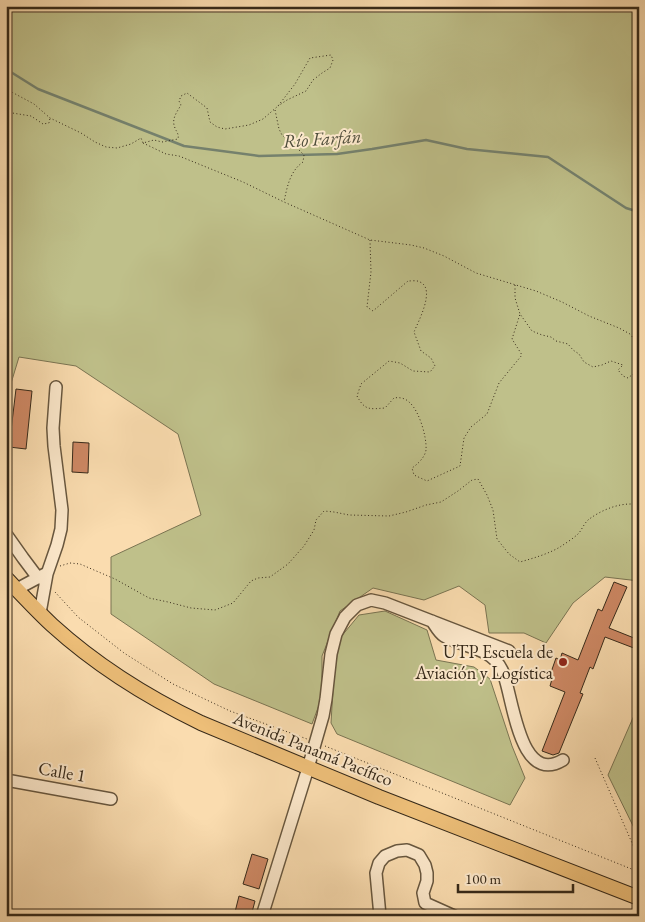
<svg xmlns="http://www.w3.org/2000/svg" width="645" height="922" font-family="'EB Garamond',serif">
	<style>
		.green { fill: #bfc08a; stroke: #7a7452 }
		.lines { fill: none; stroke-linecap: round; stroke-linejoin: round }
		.stream { stroke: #75816d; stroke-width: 2.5 }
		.building { fill: #ce8864; stroke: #362919 }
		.minor-casing { stroke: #67563e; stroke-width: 14 }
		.major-casing { stroke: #362919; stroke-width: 16 }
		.path { stroke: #362919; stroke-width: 1; stroke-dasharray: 1 2.5; stroke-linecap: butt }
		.minor { stroke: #fce8cb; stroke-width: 11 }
		.major { stroke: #edbe78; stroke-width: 14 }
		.poi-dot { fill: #8f2418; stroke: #fce8cb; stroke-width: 2 }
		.labels { text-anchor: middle; stroke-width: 4; stroke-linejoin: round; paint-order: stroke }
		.poi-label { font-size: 18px; fill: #362919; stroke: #fce8cb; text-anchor: end }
		.street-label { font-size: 18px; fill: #362919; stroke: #fce8cb }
		.water-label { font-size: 19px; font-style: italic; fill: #504e3c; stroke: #fce8cb }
	</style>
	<rect width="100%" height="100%" fill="#fadcaf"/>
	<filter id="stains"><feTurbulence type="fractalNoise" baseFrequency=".004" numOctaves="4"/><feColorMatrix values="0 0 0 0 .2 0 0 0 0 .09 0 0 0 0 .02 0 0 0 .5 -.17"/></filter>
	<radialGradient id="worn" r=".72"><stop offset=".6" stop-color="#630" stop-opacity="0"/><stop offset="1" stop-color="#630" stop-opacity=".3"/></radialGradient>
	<path class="green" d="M6,6H639V581L605,577L573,603L546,643L524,633H489L485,605L459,586L424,600L373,588L340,611L322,656V697L312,724L214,684L111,614V557L201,515L178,434L76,366L19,357L6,400Z
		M385,611L427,630L436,660L474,667L490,679L512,746L525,778L510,805L337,734L331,723L334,672L340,638L359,615Z
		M639,704V838L608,775Z"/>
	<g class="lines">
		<path class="stream" d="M6,69L38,89L184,146L259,156L337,154L372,149L426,140L467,149L548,157L626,208L639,212"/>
	</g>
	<path class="building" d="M16,389L32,391L26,449L9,447Z
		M73,442L89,443L88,473L72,472Z
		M614,582L627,587L609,628L639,640V650L605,637L593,669L590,667L580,693L583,694L559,753L553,755L542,751L565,692L550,686L552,679L549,678L556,658L560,660L562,653L578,660L598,609L602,611Z
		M252,854L268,859L259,889L243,884Z
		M239,896L255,901L251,916H234Z"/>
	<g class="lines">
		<defs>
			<path id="minor" d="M6,534L23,558L38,578
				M17,589L45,574
				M40,613L47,574L57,545L61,529L62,510L54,446L53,428L56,387
				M432,621C436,627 439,633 444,636C464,648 491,647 502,670C513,693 518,787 563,760
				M6,780L111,799
				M262,916L308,768L323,716L326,699L331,654L336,634L345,617L357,605L371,600L385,603L509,651
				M380,916L376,873L379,863L385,856L397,851L407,850L419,855L425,865L427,873V881L423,893L425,903L454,916"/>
			<path id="major" d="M6,578C21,594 36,610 52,625C96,665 147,697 201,723L379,797L639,898"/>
		</defs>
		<use href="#minor" class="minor-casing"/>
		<use href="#major" class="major-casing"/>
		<path class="path" d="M6,89L34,104L50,118L81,133L95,142L106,147L117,148L131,144L141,138L143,143L154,140L162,142L178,139C179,134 177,133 175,128C171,119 177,112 181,105L179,101L181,96L187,93L207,108L210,122L217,127L225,129L249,125L263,119L278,106L295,84L310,58L331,55L333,60L330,68L322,73L313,80L306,91L287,100L278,106
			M275,110L279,129L282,135L292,143L304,155L303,162C290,171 287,187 284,202
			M6,112L31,116L43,124L49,123L50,118
			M143,143L166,154L179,156L243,182L284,202L370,240L411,245L424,248L444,256L476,273L536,291L562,302L589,316L619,328L630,334L639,345
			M370,240L371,272L367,307L373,311L408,281C411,281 417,280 420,282C436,289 418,322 414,332L421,351L431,358L435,366L430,372L413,371L400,363L389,361L361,384L357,396C365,411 370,409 385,408L394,398C399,397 405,398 409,402C419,410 427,437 426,450C425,457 418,464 412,468L414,475L427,481L460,466L464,438L471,427L487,414L499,383L522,355L512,339L520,314
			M515,285V298L520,314L532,331L542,335L551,337L556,341L568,344L573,350L579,354L584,362L593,367L602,365L611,361L623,365L618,370L623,376L628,378L637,371L639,374
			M60,566L70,563L80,564L115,579L149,598L168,602L191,608L215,610L233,603L251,581L258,578L270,577L288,564L304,546L314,530L316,520L324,511L334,512L349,515L389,516L406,512L426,505L441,502L458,491L472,480L478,479L487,495L493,510L497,539L509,554L520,562C534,558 548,554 560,547C566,543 574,538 579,533C582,529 584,524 588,520C601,510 622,501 639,505
			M55,592L78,617L124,653L173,684L230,711L307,739
			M325,746L639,872
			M595,758L639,859"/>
		<use href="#minor" class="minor"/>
		<use href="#major" class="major"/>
	</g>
	<circle class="poi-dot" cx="563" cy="662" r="5"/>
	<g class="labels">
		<g class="poi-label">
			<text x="553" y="658">UTP Escuela de<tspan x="553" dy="21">Aviación y Logística</tspan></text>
		</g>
		<g class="street-label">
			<text transform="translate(313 749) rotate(22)" y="6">Avenida Panamá Pacífico</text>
			<text transform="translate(62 772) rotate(10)" y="6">Calle 1</text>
		</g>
		<g class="water-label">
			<text transform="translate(322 138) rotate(-4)" y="7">Río Farfán</text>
		</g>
	</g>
	<rect width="645" height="922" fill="none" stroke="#fadcaf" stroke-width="25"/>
	<rect x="8" y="8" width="630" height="907" fill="none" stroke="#362919" stroke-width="2.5"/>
	<rect x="12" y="12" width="620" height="897" fill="none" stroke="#362919"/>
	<path d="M458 884v8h115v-8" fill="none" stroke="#362919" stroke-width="2.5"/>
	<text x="465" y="884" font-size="15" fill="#362919" stroke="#fce8cb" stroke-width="4" paint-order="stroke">100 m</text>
	<rect width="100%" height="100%" filter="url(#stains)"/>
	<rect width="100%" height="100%" fill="url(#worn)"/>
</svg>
